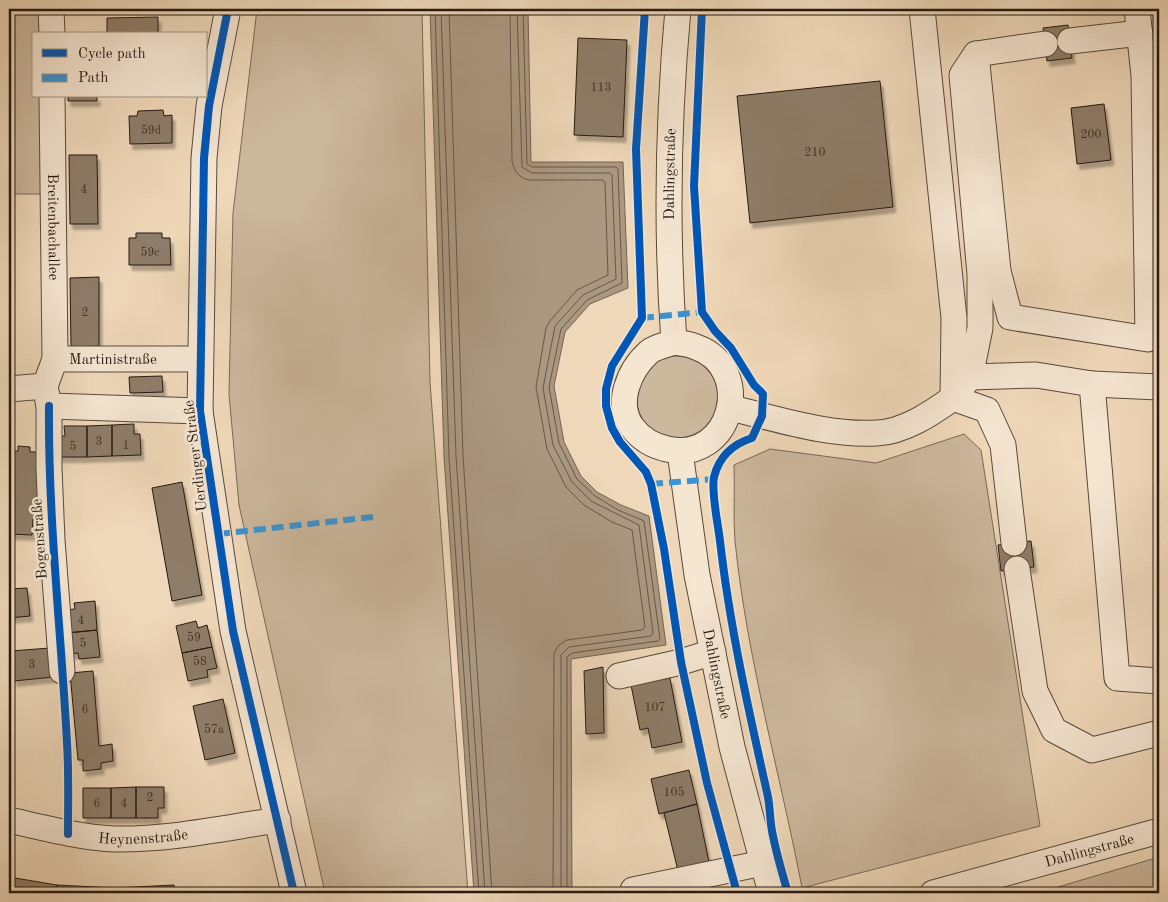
<svg xmlns="http://www.w3.org/2000/svg" width="1168" height="902" font-family="'Old Standard TT',serif">
	<style>
		.green { fill: #ccb89d; stroke: #786958 }
		.water { fill: #aa9780; stroke: #746554 }
		.lines { fill: none; stroke-linecap: round; stroke-linejoin: round }
		.shore { stroke: #675849; stroke-width: 1 }
		.building { fill: #8e7d69; stroke: #241a12; filter: url(#shadow) }
		.minor-casing { stroke: #574a3c; stroke-width: 27 }
		.minor { stroke: #f5e6d2; stroke-width: 25 }
		.quiet { stroke: #3b94d3; stroke-width: 6; stroke-dasharray: 12 6; stroke-linecap: butt }
		.cycleway-casing { stroke: #f5e6d2; stroke-width: 11 }
		.cycleway { stroke: #0057b8; stroke-width: 8 }
		.labels { text-anchor: middle; stroke-width: 5; stroke-linejoin: round; paint-order: stroke }
		.number-label { font-size: 12px; fill: #3e3328 }
		.street-label { font-size: 15px; fill: #241a12; stroke: #f5e6d2 }
	</style>
	<defs>
		<filter id="shadow"><feDropShadow dx="3" dy="5.5" stdDeviation="1" flood-color="#0004"/></filter>
	</defs>
	<rect width="100%" height="100%" fill="#efd8b9"/>
	<filter id="stains"><feTurbulence type="fractalNoise" baseFrequency=".004" numOctaves="4"/><feColorMatrix values="0 0 0 0 .2 0 0 0 0 .09 0 0 0 0 .02 0 0 0 .5 -.17"/></filter>
	<radialGradient id="worn" r=".72"><stop offset=".6" stop-color="#630" stop-opacity="0"/><stop offset="1" stop-color="#630" stop-opacity=".3"/></radialGradient>
	<path class="green" d="M9,9H42L43,34H34V96H43L44,194H9Z
		M257,9H422L430,382L468,893H325L239,505L229,394L233,213Z
		M636 397a41 41 0 1 1 82 0a41 41 0 1 1-82 0Z
		M964,434L981,450L1040,826L802,888C780,773 747,659 735,541C733,517 735,490 734,465L770,449L876,463Z
		M1159,857V893H1038Z"/>
	<path class="water" d="M430,9H528L531,162H623L628,288L590,304L565,332L554,386L564,442L581,476L597,492L621,505L649,516L666,645L571,659L572,893H474L444,457Z"/>
	<g class="lines">
		<path class="shore" d="M435,9L449,457L479,893
			M441,9L456,456L485,893
			M449,9L463,456L492,893
			M510,9L512,161C514,171 519,178 529,180H603L605,183L608,275L577,290L550,321L546,328L536,387L547,449L566,487L584,505L612,522L632,530L645,627L642,630L567,640L559,645L554,653L553,893
			M517,9L522,167L532,173H610L612,175L616,279L583,295L555,326L543,388L553,445L572,482L591,501L639,525L653,633L651,636L569,647L561,655V893
			M523,9L527,164L532,167H616L618,169L622,283L587,300L561,329L549,387L559,443L577,479L595,496L618,510L644,521L660,639L658,641L572,653L567,657V893"/>
	</g>
	<path class="building" d="M158,17V34H107V18Z
		M1068,25L1072,58L1047,61L1043,28Z
		M578,38L627,40L623,137L574,135Z
		M880,81L893,207L750,223L737,96Z
		M68,96H97V101H68Z
		M1104,104L1111,160L1077,164L1071,108Z
		M163,110L164,116L172,115V143L130,144L129,116H137L138,111Z
		M69,155H97L98,224H70Z
		M136,233H162V238H170L171,265H129V238H136Z
		M99,277V346L71,347L70,278Z
		M162,376L163,392L130,393L129,377Z
		M134,424V434H140L141,455L112,456V425Z
		M112,425V456L87,457V426Z
		M64,426H87V457H59L58,436H65Z
		M18,446L30,447V452H41L40,519H33L32,535L9,534V451H18Z
		M182,482L202,595L172,601L152,488Z
		M1031,541L1034,567L1001,571L998,545Z
		M27,588L30,616L9,618V589Z
		M95,601L97,630L67,633L65,610L75,609L74,603Z
		M196,621L198,628L207,625L212,647L182,653L176,626Z
		M97,630L100,657L79,659L78,653L69,654L67,633Z
		M212,647L217,668L207,670L208,677L188,681L182,653Z
		M50,648L53,677L14,681L11,651Z
		M603,667L604,733L586,734L584,671Z
		M93,671L99,746L112,744L113,761L101,763V769L83,771V760H78L70,673Z
		M670,678L682,742L652,748L648,728L640,730L631,685Z
		M223,699L235,753L205,760L193,706Z
		M689,770L697,804L659,814L651,779Z
		M136,787H164V808H158V818H136Z
		M136,787V818H111V788Z
		M83,788H111V818H83Z
		M697,804L710,867L679,875L664,813Z
		M9,877L57,885L56,893H9Z
		M57,885L115,888V893H56Z
		M174,885L175,893H115V888Z"/>
	<g class="lines">
		<defs>
			<g id="minor">
				<path d="M51,9L52,34"/>
				<path d="M228,9L209,106L204,158L200,411L233,631L294,893"/>
				<path d="M1070,41L1140,33"/>
				<path d="M976,54L998,271L1010,317L1148,339L1144,76L1137,9"/>
				<path id="s1" d="M52,96L55,359L45,386L49,406V468L52,540L62,671"/>
				<path d="M674,342C681,343 689,344 696,347C756,368 732,464 667,449C653,446 641,439 632,427C615,403 629,370 649,352C655,347 666,345 674,342Z"/>
				<path id="s2" d="M674,342C666,232 668,119 678,9"/>
				<path id="s3" d="M55,359H200"/>
				<path d="M970,377L1036,375L1092,384L1159,387"/>
				<path d="M1092,384L1117,678L1159,681"/>
				<path d="M9,389L45,386"/>
				<path d="M49,406L200,411"/>
				<path d="M731,408C778,419 829,436 877,433C904,432 932,413 953,398L954,318L922,9"/>
				<path id="s4" d="M680,452L697,575L732,747L771,893"/>
				<path d="M1014,543L1003,445L987,410L953,398L970,377L980,328V274L962,75L976,54L1045,44"/>
				<path d="M1017,569L1035,691L1054,730L1092,750L1159,733"/>
				<path d="M619,676L681,662L713,652"/>
				<path id="s5" d="M9,820C44,828 78,837 114,839C169,840 224,828 278,820"/>
				<path d="M633,890L763,863"/>
				<path id="s6" d="M933,893L1159,831"/>
			</g>
		</defs>
		<use href="#minor" class="minor-casing"/>
		<use href="#minor" class="minor"/>
		<path class="quiet" d="M642,318L702,312
			M651,484L714,479
			M218,534L373,517"/>
		<defs>
			<path id="cycleway" d="M228,9L209,106L204,158L200,411L233,631L294,893
				M645,9L636,149L642,318L612,366L606,389V406L612,428L620,442L646,472L651,484L664,549L681,662L707,783L737,893
				M702,9L694,186L702,312L715,331L731,348L754,385L763,394L762,416L752,438C733,444 719,457 714,477C711,493 718,523 720,541C730,628 749,712 768,797C770,808 770,820 772,831C776,852 782,873 788,893
				M49,406C48,519 61,630 67,743C69,773 68,804 68,834"/>
		</defs>
		<use href="#cycleway" class="cycleway-casing"/>
		<use href="#cycleway" class="cycleway"/>
	</g>
	<g class="labels">
		<g class="number-label">
			<text x="601" y="91">113</text>
			<text x="151" y="134">59d</text>
			<text x="1091" y="138">200</text>
			<text x="815" y="156">210</text>
			<text x="84" y="193">4</text>
			<text x="150" y="256">59c</text>
			<text x="85" y="316">2</text>
			<text x="99" y="445">3</text>
			<text x="126" y="449">1</text>
			<text x="73" y="450">5</text>
			<text x="81" y="624">4</text>
			<text x="194" y="641">59</text>
			<text x="83" y="647">5</text>
			<text x="200" y="665">58</text>
			<text x="32" y="668">3</text>
			<text x="655" y="711">107</text>
			<text x="85" y="713">6</text>
			<text x="214" y="733">57a</text>
			<text x="674" y="796">105</text>
			<text x="150" y="801">2</text>
			<text x="97" y="807">6</text>
			<text x="124" y="807">4</text>
		</g>
		<g class="street-label">
			<text dy="5" stroke="none"><textPath href="#s2" startOffset="168">Dahlingstraße</textPath></text>
			<text dy="5" stroke="none"><textPath href="#s1" startOffset="131">Breitenbachallee</textPath></text>
			<text dy="5" stroke="none"><textPath href="#s3" startOffset="58">Martinistraße</textPath></text>
			<text transform="translate(195 456) rotate(-97)" y="5">Uerdinger Straße</text>
			<text transform="translate(39 539) rotate(-94)" y="5">Bogenstraße</text>
			<text dy="5" stroke="none"><textPath href="#s4" startOffset="225">Dahlingstraße</textPath></text>
			<text dy="5" stroke="none"><textPath href="#s5" startOffset="136">Heynenstraße</textPath></text>
			<text dy="5" stroke="none"><textPath href="#s6" startOffset="162">Dahlingstraße</textPath></text>
		</g>
	</g>
	<rect width="1168" height="902" fill="none" stroke="#efd8b9" stroke-width="30"/>
	<rect x="10" y="10" width="1148" height="882" fill="none" stroke="#241a12" stroke-width="2.5"/>
	<rect x="15" y="15" width="1138" height="872" fill="none" stroke="#241a12"/>
	<rect x="32" y="32" width="175" height="65" fill="#f5e6d2" stroke="#a19485"/>
	<rect x="42" y="49" width="25" height="8" fill="#0057b8" stroke="#a19485"/>
	<text x="78" y="58" font-size="15" fill="#241a12">Cycle path</text>
	<rect x="42" y="74" width="25" height="8" fill="#3b94d3" stroke="#a19485"/>
	<text x="78" y="82" font-size="15" fill="#241a12">Path</text>
	<rect width="100%" height="100%" filter="url(#stains)"/>
	<rect width="100%" height="100%" fill="url(#worn)"/>
</svg>
